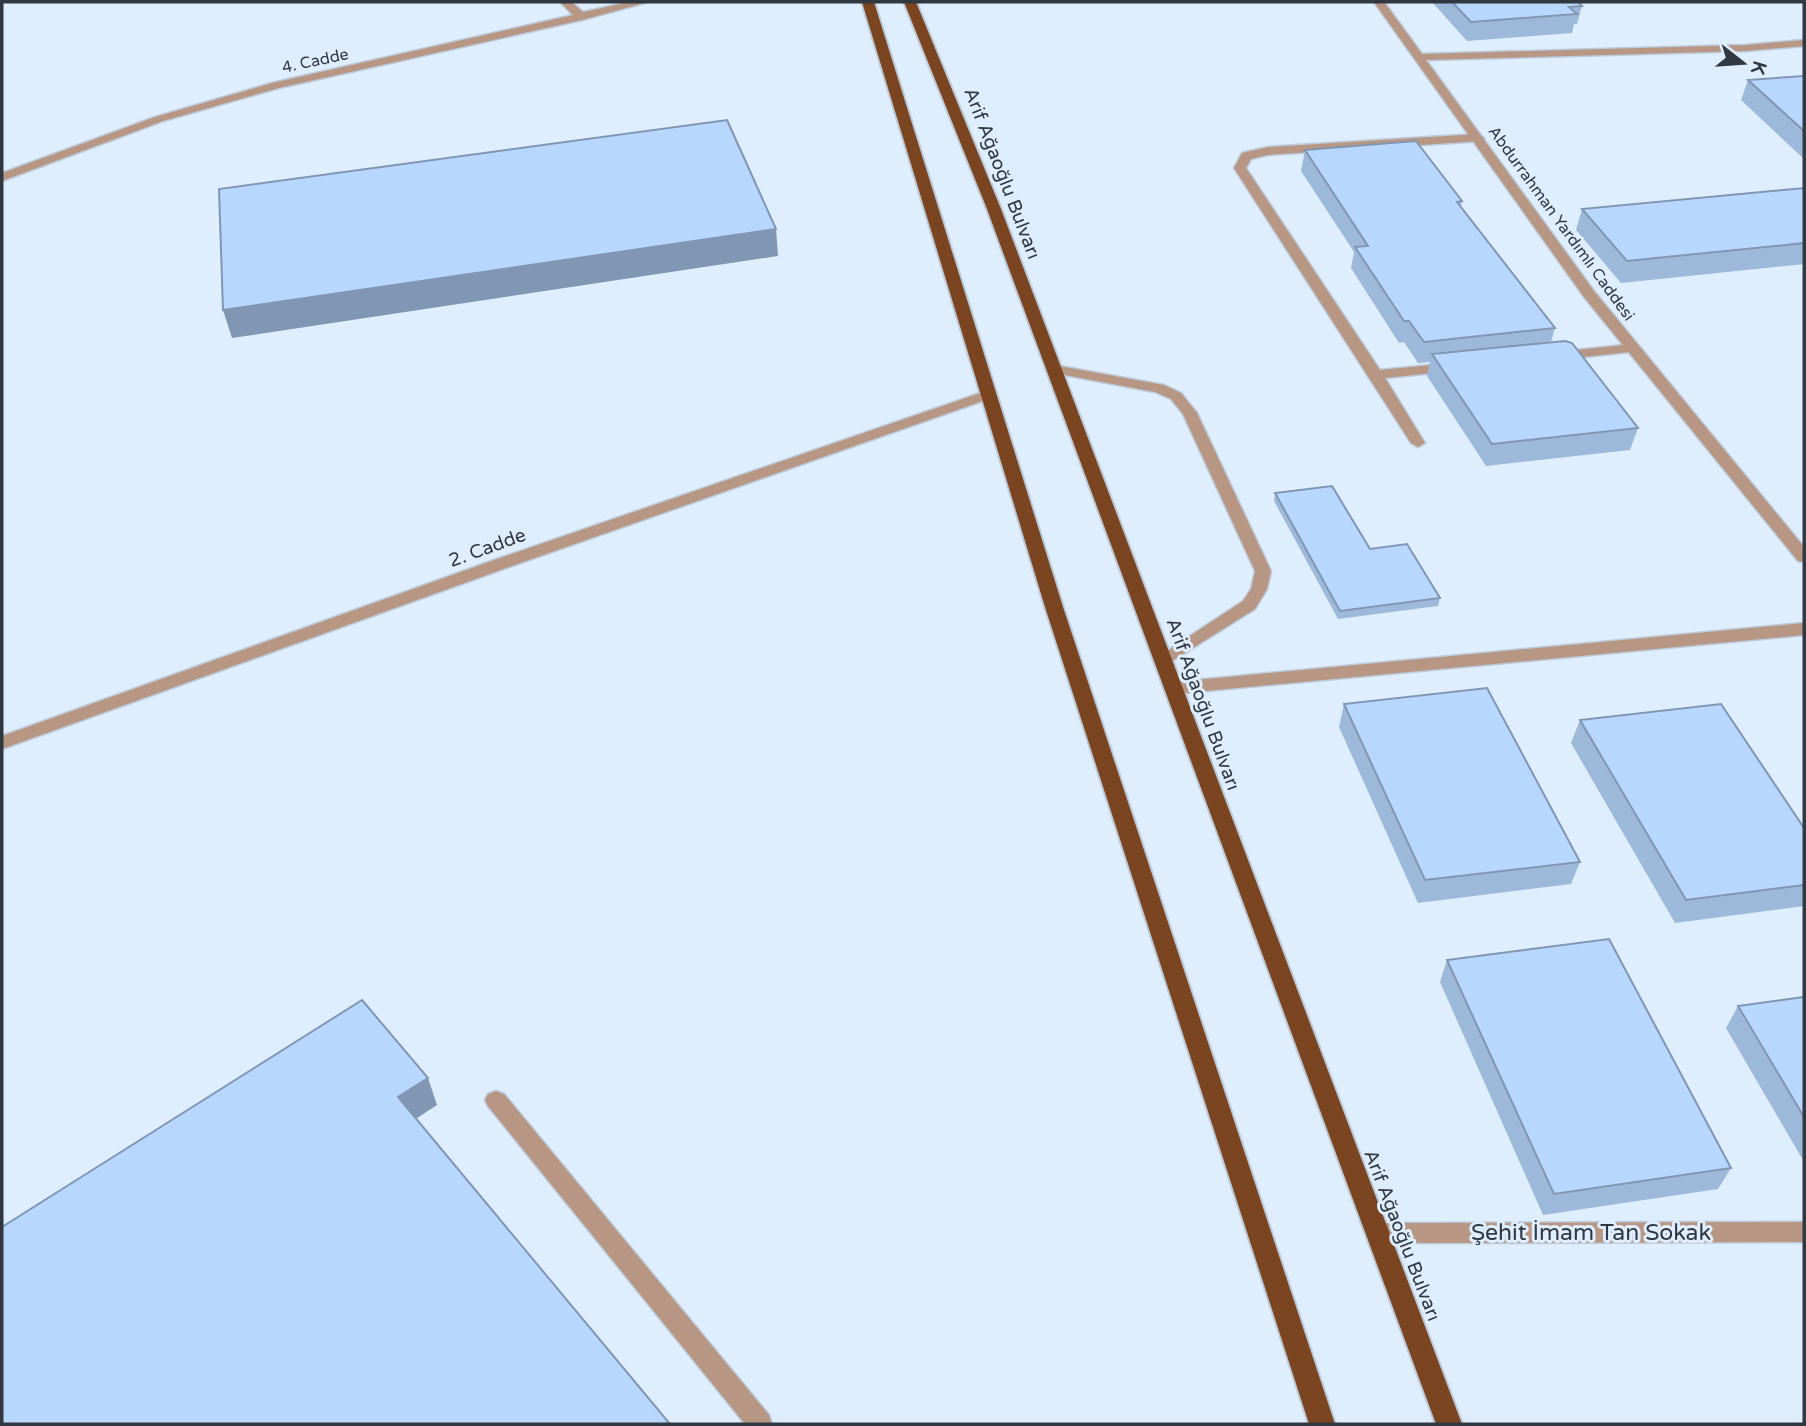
<svg xmlns="http://www.w3.org/2000/svg" width="1806" height="1426" font-family="'Varela Round',sans-serif">
	<style>
		.lines { fill: none; stroke-linecap: round; stroke-linejoin: round }
		.service-casing { stroke: #bccad9; stroke-width: 3 }
		.minor-casing { stroke: #bccad9; stroke-width: 3 }
		.trunk-casing { stroke: #bccad9; stroke-width: 4 }
		.service { fill: #b79783; fill-rule: evenodd }
		.minor { fill: #b79783; fill-rule: evenodd }
		.trunk { fill: #7a4520; fill-rule: evenodd }
		.wall { fill: #9db9da }
		.shaded-wall { fill: #8096b2 }
		.building { fill: #b7d7fe; stroke: #8096b2; stroke-width: 2 }
		.labels { text-anchor: middle; stroke-width: 6; stroke-linejoin: round; paint-order: stroke }
		.far-street-label { font-size: 16px; fill: #313840; stroke: #dfeeff }
		.street-label { font-size: 19px; fill: #313840; stroke: #dfeeff }
		.near-street-label { font-size: 23px; fill: #313840; stroke: #dfeeff }
	</style>
	<rect width="100%" height="100%" fill="#dfeeff"/>
	<g class="lines">
		<defs>
			<path id="service" d="M1478,134L1484,138L1482,141L1268,155L1251,159L1246,168L1380,370L1452,363L1459,367L1452,371L1385,378L1425,443L1418,447L1411,443L1234,168L1242,153L1268,147Z
				M1633,344L1640,348L1638,351L1557,360L1550,356L1557,352Z
				M1054,365L1164,385L1181,393L1197,413L1271,571L1267,589L1255,609L1169,663L1163,665L1155,659L1243,601L1251,589L1255,571L1183,414L1171,399L1155,392L1049,372V366Z
				M496,1091L504,1094L769,1415L772,1424H745L488,1106L485,1100L488,1094Z"/>
			<path id="minor" d="M560,2H571L583,12L630,2H648L582,20L279,88L163,121L2,181V173L155,117L272,83L573,15Z
				M1374,2H1384L1422,54L1746,45L1804,40V46L1746,51L1426,60L1594,291L1804,547V562L1798,561L1584,297Z
				M989,390L994,391L996,394L994,397L509,567L2,749V736L497,559Z
				M1804,623V635L1174,694L1165,688L1174,682Z
				M1804,1222V1242L1378,1243L1370,1240L1367,1233L1370,1226L1378,1223Z"/>
			<path id="trunk" d="M862,2H874L1063,607L1335,1424H1309L1045,607Z
				M904,2H916L1001,209L1462,1424H1436L987,209Z"/>
		</defs>
		<use href="#service" class="service-casing"/>
		<use href="#minor" class="minor-casing"/>
		<use href="#trunk" class="trunk-casing"/>
		<use href="#service" class="service"/>
		<use href="#minor" class="minor"/>
		<use href="#trunk" class="trunk"/>
	</g>
	<path class="wall" d="M1432,2H1578L1582,6L1577,24H1574L1572,33L1467,41Z
		M1804,76V159L1741,100L1748,80Z
		M1305,150L1462,201L1461,206L1555,328L1551,342L1638,428L1630,450L1486,466L1427,376L1430,362L1418,363L1404,342L1399,343L1351,268L1354,252L1301,171Z
		M1804,188V264L1621,283L1576,230L1582,209Z
		M1275,493L1370,549L1440,598L1438,606L1338,619L1274,501Z
		M1344,704L1580,862L1571,884L1418,903L1339,727Z
		M1580,720L1804,828V906L1675,923L1571,743Z
		M1447,960L1731,1168L1718,1189L1543,1215L1440,982Z
		M1804,997V1162L1726,1028L1738,1006Z"/>
	<path class="shaded-wall" d="M776,229L778,256L232,338L223,310Z
		M428,1078L437,1105L408,1124L398,1097Z"/>
	<path class="building" d="M1452,2H1578L1582,6L1569,7L1577,14L1471,22Z
		M1804,76V131L1748,80Z
		M727,120L776,229L223,310L219,189Z
		M1416,141L1462,201L1457,202L1555,328L1424,342L1409,321H1404L1355,247L1368,246L1305,150Z
		M1804,188V243L1627,261L1582,209Z
		M1565,341L1572,343L1638,428L1492,444L1432,354Z
		M1332,486L1370,549L1407,544L1440,598L1340,611L1275,493Z
		M1487,688L1580,862L1425,880L1344,704Z
		M1721,704L1804,828V885L1686,900L1580,720Z
		M1609,939L1731,1168L1554,1194L1447,960Z
		M1804,997V1117L1738,1006Z
		M362,1000L428,1078L398,1097L670,1424H2V1227Z"/>
	<g class="labels">
		<g class="far-street-label">
			<text transform="translate(315 60) rotate(-12)" y="6">4. Cadde</text>
			<text transform="translate(1562 223) rotate(54)" y="6">Abdurrahman Yardımlı Caddesi</text>
		</g>
		<g class="street-label">
			<text transform="translate(1003 173) rotate(69)" y="7">Arif Ağaoğlu Bulvarı</text>
			<text transform="translate(487 547) rotate(-20)" y="7">2. Cadde</text>
			<text transform="translate(1204 704) rotate(70)" y="7">Arif Ağaoğlu Bulvarı</text>
			<text transform="translate(1403 1235) rotate(69)" y="7">Arif Ağaoğlu Bulvarı</text>
		</g>
		<g class="near-street-label">
			<text x="1591" y="1240">Şehit İmam Tan Sokak</text>
		</g>
	</g>
	<rect width="1806" height="1426" fill="none" stroke="#313840" stroke-width="7"/>
	<g transform="translate(1743 63) rotate(107)" stroke="#dfeeff" stroke-width="5" paint-order="stroke">
	<path d="M0-5L12 26L0 18L-12 26Z" fill="#313840"/>
	<text y="-10" font-size="19" font-weight="bold" text-anchor="middle" fill="#313840">K</text>
	</g>
</svg>
